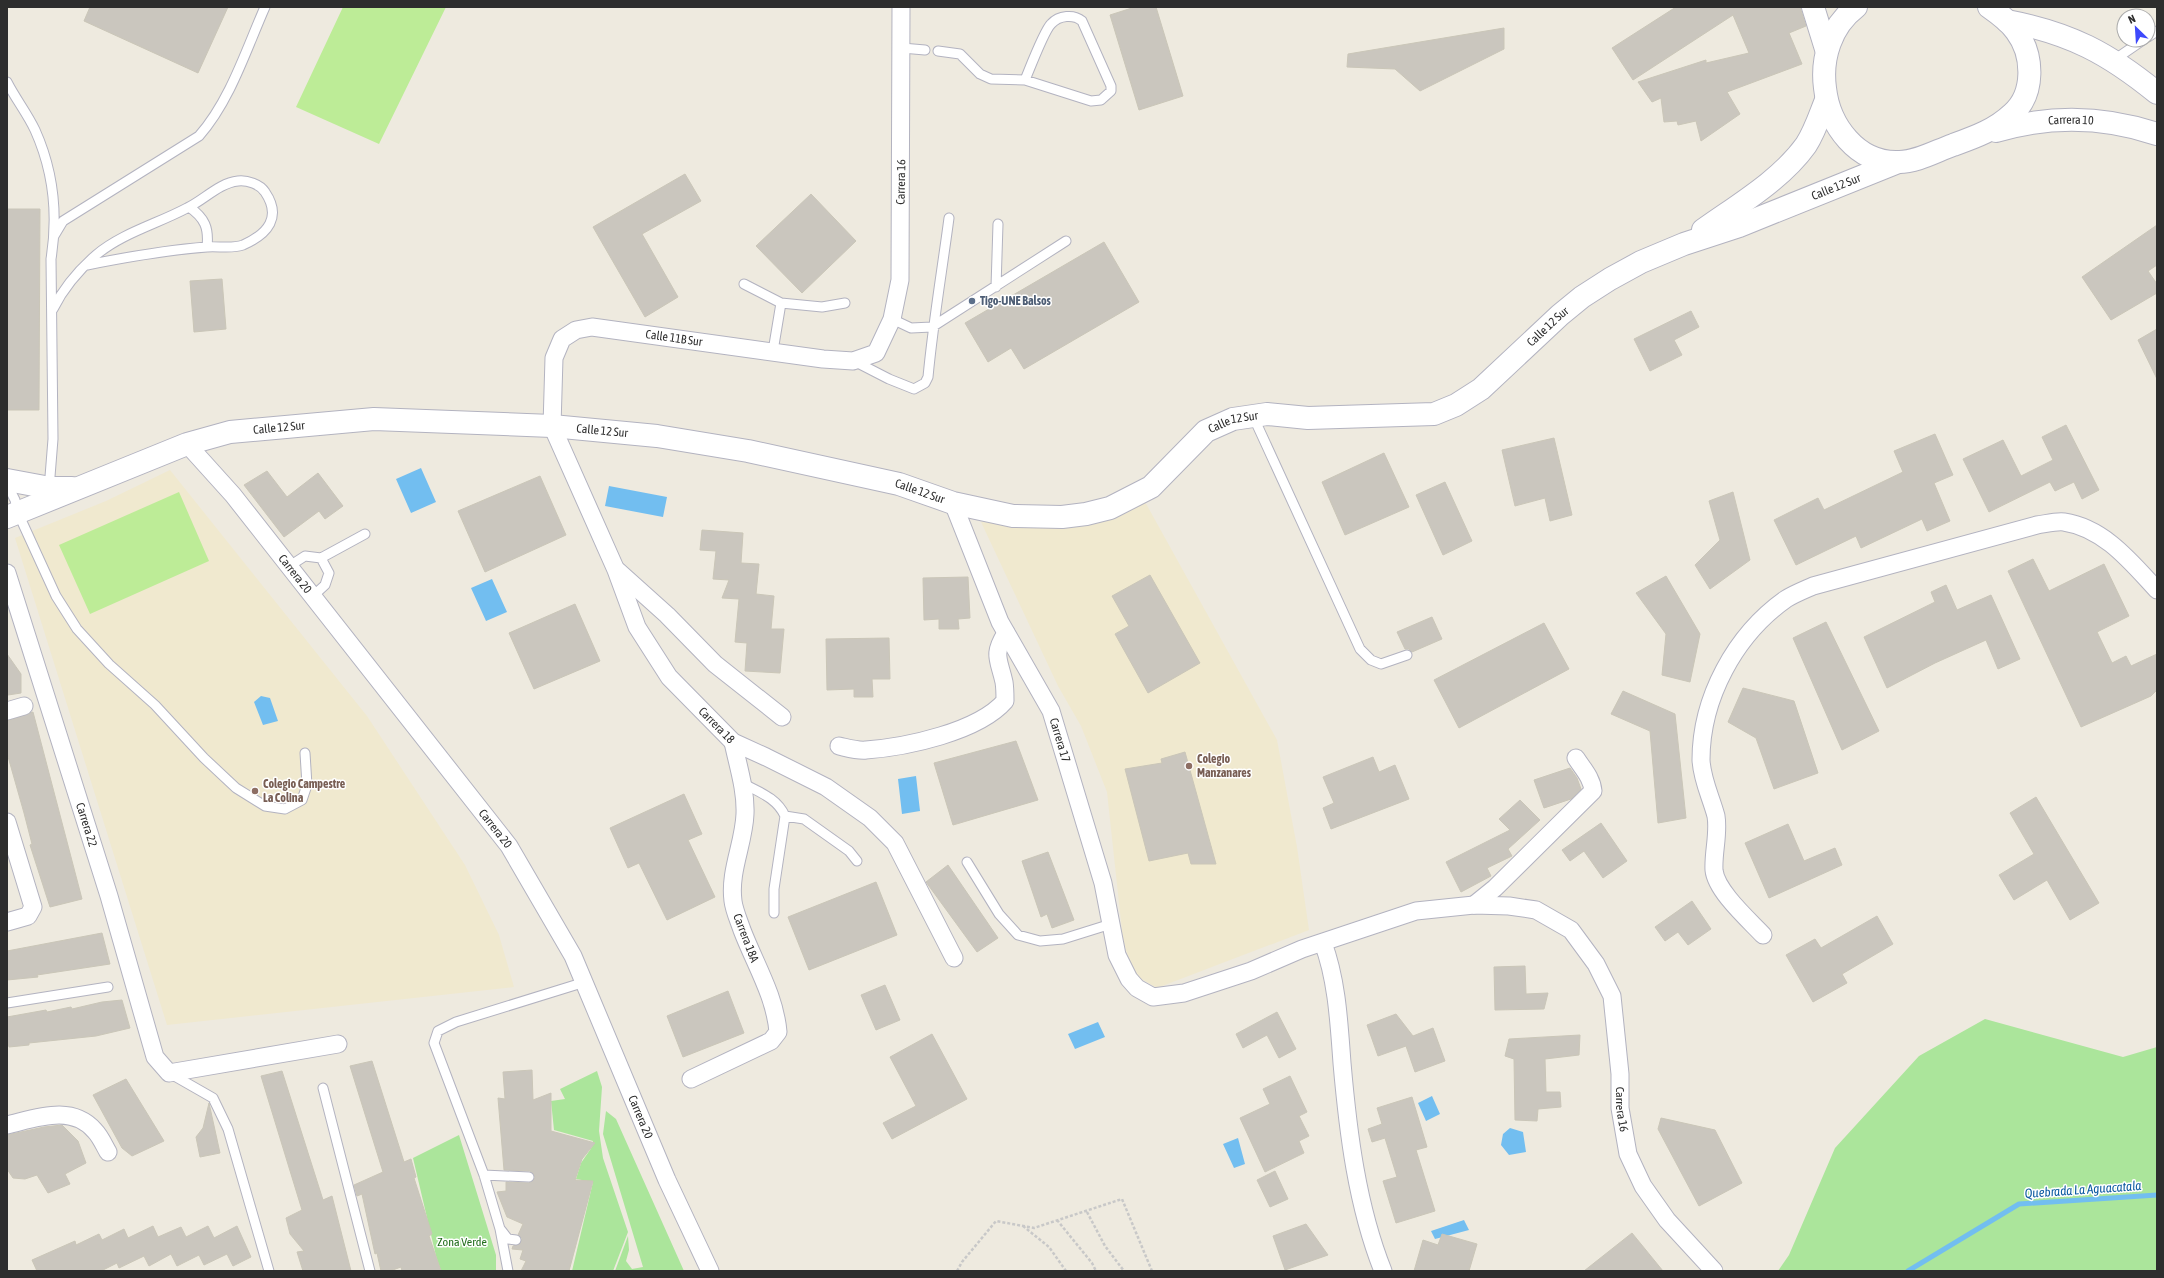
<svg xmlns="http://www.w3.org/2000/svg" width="2164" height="1278" font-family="'Asap Condensed',sans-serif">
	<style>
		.education { fill: #f0e9cf }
		.green { fill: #abe59b }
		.pitch { fill: #bdec97 }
		.water { fill: #72bef0 }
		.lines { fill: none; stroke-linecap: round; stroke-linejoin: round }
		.stream { stroke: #72bef0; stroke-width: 5 }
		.building { fill: #cac6be; stroke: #cac6b8 }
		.lane-casing { stroke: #b3b3c0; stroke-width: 11 }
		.street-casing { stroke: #b3b3c0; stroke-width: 19 }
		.secondary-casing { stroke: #b3b3c0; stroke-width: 24 }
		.path { stroke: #c8c8c8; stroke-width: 2.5; stroke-dasharray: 3 2; stroke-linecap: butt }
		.lane { stroke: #fff; stroke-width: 9 }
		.street { stroke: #fff; stroke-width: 17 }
		.secondary { stroke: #fff; stroke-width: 22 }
		.service-dot { fill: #5c6f8a; stroke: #fff; stroke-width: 1.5 }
		.education-dot { fill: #8d6e63; stroke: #fff; stroke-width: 1.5 }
		.labels { text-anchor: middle; stroke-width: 3; stroke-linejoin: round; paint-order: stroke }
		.street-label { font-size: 12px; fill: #2d2d2d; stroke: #fff }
		.service-label { font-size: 12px; font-weight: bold; fill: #4e5e75; stroke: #fff; text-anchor: start }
		.education-label { font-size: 12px; font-weight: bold; fill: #785e54; stroke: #fff; text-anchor: start }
		.park-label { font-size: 12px; fill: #206c1a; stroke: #fff }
		.water-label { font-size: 13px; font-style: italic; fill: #0c5aa1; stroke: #fff }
	</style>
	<rect width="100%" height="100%" fill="#eeeadf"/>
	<path class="education" d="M170,470L367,716L465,865L499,935L514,987L167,1025L15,538L106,501Z
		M1144,500L1277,740L1297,847L1309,930L1157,988L1133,974L1123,940L1107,792L1081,726L1058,686L981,522L1031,526Z"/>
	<path class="green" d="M1985,1019L2123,1057L2157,1047V1271H1778L1789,1255L1835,1148L1919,1056Z
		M597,1071L602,1087L599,1131L603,1158L628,1232L613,1271H572L593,1182L576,1179L581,1163L592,1147L593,1141L554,1130L551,1101L565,1099L560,1089Z
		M606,1111L616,1119L684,1271H615L628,1236L629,1250L626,1261L632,1269L643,1267L603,1134Z
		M459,1135L496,1255V1271H441L436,1256L413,1158Z"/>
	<path class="pitch" d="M343,7H446L379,144L296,107Z
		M179,492L209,561L90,614L59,545Z"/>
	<path class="water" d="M421,468L436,502L411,513L396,479Z
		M609,486L667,497L663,517L605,506Z
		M492,579L507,612L486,621L471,588Z
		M261,696L270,698L278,721L263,725L254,702Z
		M916,776L920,811L902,814L898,779Z
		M1098,1022L1105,1037L1075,1049L1068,1034Z
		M1432,1096L1440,1114L1426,1121L1418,1103Z
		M1510,1128L1523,1132L1526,1152L1509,1155L1501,1145L1503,1134Z
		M1238,1138L1245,1164L1234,1168L1223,1144Z
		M1464,1220L1469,1230L1435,1239L1431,1231Z"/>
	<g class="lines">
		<path class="stream" d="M1908,1271L2019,1204L2157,1195"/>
	</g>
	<path class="building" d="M90,7H228L198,73L84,21Z
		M1135,7H1156L1183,96L1139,110L1110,15Z
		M1676,7H1800L1806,26L1789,33L1802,64L1727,92L1740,114L1701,141L1696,121L1678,125L1677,121L1664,122L1661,98L1652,102L1638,82L1706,60V63L1749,53L1733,15L1633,80L1612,48Z
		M1504,28V49L1420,91L1395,69L1347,67L1348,54Z
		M685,174L701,201L642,234L678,297L645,317L593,227Z
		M811,194L856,241L802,293L756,246Z
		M7,209H40L39,410H7Z
		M2157,225V265L2148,271L2157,284V293L2111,320L2082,277Z
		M1104,242L1139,302L1024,369L1011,348L988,362L965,323Z
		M222,279L226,329L194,332L190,281Z
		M1691,311L1699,327L1674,340L1682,355L1650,371L1634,339Z
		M2157,329V379L2138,340Z
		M2066,425L2099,490L2082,499L2074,482L2055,491L2050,482L1989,512L1963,459L2003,440L2021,476L2053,460L2042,437Z
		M1935,434L1953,475L1934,483L1950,521L1927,531L1922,519L1861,548L1856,536L1796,565L1774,520L1818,498L1824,510L1903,472L1894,451Z
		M1554,438L1572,515L1550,521L1545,498L1515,506L1502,450Z
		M1384,453L1409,507L1345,535L1322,482Z
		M267,471L287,497L318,473L343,506L325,519L319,511L284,537L244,485Z
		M540,476L566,535L485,572L458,511Z
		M1445,482L1472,541L1443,555L1416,495Z
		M1733,492L1750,560L1710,589L1695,565L1720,540L1709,501Z
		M702,530L743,533L741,563L759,564L756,594L774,596L771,629H784L780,673L745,671L747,643L735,642L739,599L722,598L729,580L713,579L716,551L700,550Z
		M2033,559L2049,591L2104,564L2129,616L2097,632L2112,663L2126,656L2131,666L2157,654V690L2151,696L2081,727L2008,571Z
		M1150,575L1200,663L1148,693L1115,634L1129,626L1112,596Z
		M1666,576L1700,634L1690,682L1662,675L1666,634L1636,593Z
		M968,577L970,618L958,619L959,629H939V619L924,620L923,578Z
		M1946,585L1957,610L1991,595L2020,659L1998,669L1986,640L1935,663L1887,688L1864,637L1935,602L1931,592Z
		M575,604L600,661L534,689L509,633Z
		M1432,617L1442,639L1412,652L1409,649H1405L1397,632Z
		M1826,622L1879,731L1842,750L1793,638Z
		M1544,623L1569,669L1459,728L1434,680Z
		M889,638L890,679H872L873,697H854V689L827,690L826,639Z
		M7,654L21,674V693L8,695Z
		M1743,688L1794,701L1818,773L1774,789L1756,738L1728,722Z
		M1623,691L1675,714L1686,818L1658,823L1650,731L1611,714Z
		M33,712L82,899L50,907L30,845L32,844L24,813L7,753V721Z
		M1016,741L1038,800L953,825L934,763Z
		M1185,752L1216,864H1191L1188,853L1149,861L1125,769L1162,763L1161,759Z
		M1373,757L1379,772L1395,765L1409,799L1331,829L1323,808L1334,803L1323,777Z
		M1570,768L1577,778L1581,789L1571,799L1544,808L1534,780Z
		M684,794L702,834L688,840L715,897L667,920L639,863L628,868L610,828Z
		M2036,797L2099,903L2070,920L2047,880L2014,900L1999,875L2034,854L2010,813Z
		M1520,800L1540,820L1508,849L1512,856L1487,868L1491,876L1461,892L1446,862L1510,830L1499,819Z
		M1601,823L1627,861L1603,878L1584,851L1570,861L1562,850Z
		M1788,824L1804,861L1835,848L1842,865L1769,898L1745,843Z
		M1048,852L1074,920L1052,928L1047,914L1041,917L1022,861Z
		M948,865L998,938L977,952L926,882Z
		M876,882L897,935L809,970L788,917Z
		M1692,901L1711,929L1688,945L1678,932L1665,941L1655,927Z
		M1877,916L1893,944L1842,974L1847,983L1813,1002L1786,955L1815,939L1821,948Z
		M102,933L110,964L37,975L38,977L7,980V951Z
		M1525,966L1526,994L1548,993L1544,1009L1495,1010L1494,967Z
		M885,985L900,1020L876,1030L861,995Z
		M728,991L744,1033L683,1057L667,1016Z
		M122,1000L130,1028L96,1036L29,1043V1045L9,1047L7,1039V1017L46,1010L47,1012L71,1007L72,1009L102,1002Z
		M1277,1012L1296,1049L1279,1058L1267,1035L1243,1048L1236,1034Z
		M1396,1014L1413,1036L1433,1028L1445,1061L1415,1072L1406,1046L1378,1056L1367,1025Z
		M932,1034L967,1099L892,1139L883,1123L916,1106L890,1057Z
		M1580,1035L1579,1055L1545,1059L1546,1092H1560L1561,1107L1538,1109L1537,1121L1515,1120L1514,1059L1505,1056L1509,1039Z
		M372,1061L404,1162L411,1159L416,1177L414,1178L432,1234L429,1236L441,1271H402L401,1267L390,1271H381L377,1253L375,1254L362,1194L357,1196L354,1185L383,1172L350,1066Z
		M532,1070L533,1100L551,1093V1131L595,1143L582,1159L575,1180L593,1181L569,1271H521L526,1261L520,1259L523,1250L512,1249L513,1246L521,1243L522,1238L518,1235L523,1224L507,1217L497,1192L506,1191V1182L529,1183L535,1178L534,1174L530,1171L504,1170L498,1098L505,1099L503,1072Z
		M282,1071L323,1200L332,1196L351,1271H303L297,1252L304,1251L290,1234L286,1218L302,1210L261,1076Z
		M1290,1076L1307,1112L1299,1116L1309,1136L1299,1141L1304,1153L1265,1172L1240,1118L1270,1104L1263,1089Z
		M126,1079L164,1141L132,1156L122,1148L93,1095Z
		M1412,1097L1427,1147L1416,1150L1435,1211L1396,1223L1383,1181L1397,1177L1385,1138L1372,1142L1368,1129L1382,1124L1377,1108Z
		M209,1103L220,1153L200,1157L196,1137L203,1128Z
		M1661,1118L1715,1130L1742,1183L1699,1206L1658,1129Z
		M62,1125L78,1141L86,1163L65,1174L70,1184L48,1193L37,1175L25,1179L13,1178L7,1169V1135L44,1127Z
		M1275,1171L1288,1199L1270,1207L1257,1180Z
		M1306,1224L1328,1255L1285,1270L1273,1236Z
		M153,1226L158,1237L181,1227L186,1237L208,1226L214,1238L237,1226L251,1257L233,1266L227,1254L204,1265L199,1255L177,1266L171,1254L149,1266L144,1256L119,1268L117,1263L101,1271H37L32,1260L75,1241L76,1245L99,1234L102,1240L124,1229L128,1238Z
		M1632,1233L1663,1271H1584Z
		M1442,1234L1477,1244L1469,1271H1414L1423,1240L1438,1245Z"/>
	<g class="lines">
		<defs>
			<path id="lane" d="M2148,37L2157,31
				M902,48L925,50
				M938,51L960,54L980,74L991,79L1025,80L1091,101L1101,100L1111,91V86L1082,21C1074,14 1059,15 1051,24C1044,31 1030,68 1025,80
				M2114,60L2143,40
				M7,82C15,98 27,113 35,130C53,170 58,215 51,259L53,439L49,489
				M189,207C205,218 209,228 207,247
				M54,236L63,221L199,136C230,101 246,50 265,7
				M744,284L781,303L822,307L845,303
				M996,287L998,224
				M53,309C63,289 79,270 96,255C122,233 157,224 187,208C204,200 219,183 238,181C247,180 260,184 265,192C282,217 268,234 243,245C233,249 218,246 207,247C167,250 127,257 87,265
				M892,319L911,328L932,327L1066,241
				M773,351L781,303
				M854,361L889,379L914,389L925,383L928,377C933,323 942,271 949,218
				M1253,416L1360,649L1371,660L1381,664L1407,655
				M7,484L15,500L18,513L56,596L77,629L109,664L155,705L204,758L236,788L265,806L285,809L302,800L307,785L305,753
				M288,567L305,556L321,558L365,534
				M312,597L325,585L329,573L321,558
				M742,783C759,792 777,798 785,816L774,889V913
				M785,816L804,819L849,851L857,861
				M967,862L999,914L1018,935L1040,941L1063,939L1111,924
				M7,1003L108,987
				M171,1074L213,1098L228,1129L269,1271
				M323,1088L370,1271
				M484,1175L529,1177
				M501,1230L508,1239L516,1240
				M508,1271L500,1229L484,1175L434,1043L438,1031L456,1022L585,982"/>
			<g id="street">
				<path id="s1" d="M901,7L900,280L892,319L876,353L853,361L823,359L592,327L576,330L562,339L554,358L552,426L616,570L637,627L669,677L733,742L766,757L826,787L870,818L895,843L954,958"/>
				<path id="s2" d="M187,444L233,495L509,846L573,956L667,1180L710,1271"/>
				<path id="s3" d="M953,503L1000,622L1051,711L1103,883L1117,955L1129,979L1137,988L1153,997L1184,993L1251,971L1302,949L1416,911L1474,905L1509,906L1536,910L1571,930L1596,964L1612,996L1620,1074V1108L1628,1154L1643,1186L1667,1220L1714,1271"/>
				<path d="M618,571L667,615L715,664L782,717"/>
				<path id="s4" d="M7,573L109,896L155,1057L169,1073L338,1044"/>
				<path d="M7,711L24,706"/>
				<path d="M839,746C848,748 858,751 866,750C906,747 978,732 1005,701C1005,695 1005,688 1004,682C999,659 992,655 1006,633"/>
				<path d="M7,822L33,907L28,916L7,922"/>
				<path d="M1474,905L1495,888L1593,791C1592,778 1583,769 1576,758"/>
				<path d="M1763,935C1749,920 1716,891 1714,870C1713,852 1719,834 1716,816C1711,797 1702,780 1701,760C1701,698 1735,635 1786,599C1794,594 1804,590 1813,586L2037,525C2045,524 2056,521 2064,522C2104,528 2131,562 2157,590"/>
				<path d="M1323,943C1337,980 1339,1023 1342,1063C1348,1132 1357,1206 1383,1271"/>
				<path d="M691,1079L771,1041L778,1032C775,996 755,964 742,930C739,921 734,910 733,901C729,871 744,843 745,814C746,790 738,766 733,742"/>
				<path d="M7,1125C37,1118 72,1104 95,1131C100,1136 104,1145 108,1152"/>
			</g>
			<g id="secondary">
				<path d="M1813,7L1826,49"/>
				<path d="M1856,7C1831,26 1821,58 1825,88C1829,125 1857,164 1899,162C1917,162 1936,151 1953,145C1975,137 1995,130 2012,114C2035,94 2034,55 2016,31C2009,21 1999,14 1989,7"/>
				<path d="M2007,21C2070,33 2108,53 2157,93"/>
				<path id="s5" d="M1996,131C2050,115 2103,116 2157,134"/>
				<path d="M1703,230C1738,205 1781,180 1806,145C1815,131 1820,115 1826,100"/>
				<path d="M7,480L50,488H72"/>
				<path id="s6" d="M7,517L187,444L230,432L374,419L552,426L657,436L748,451L899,484L953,503L1013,516L1062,517L1086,514L1110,508L1151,487L1206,431L1233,419L1267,414L1308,418L1434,414L1456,405L1481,389L1560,315L1582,297L1610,279L1641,262L1684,244L1739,226L1898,162"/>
			</g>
		</defs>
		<use href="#lane" class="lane-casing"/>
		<use href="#street" class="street-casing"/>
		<use href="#secondary" class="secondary-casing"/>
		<path class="path" d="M1087,1212L1105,1246L1124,1271
			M1057,1220L1092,1263L1096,1271
			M1023,1226L1049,1247L1066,1271
			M957,1271L962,1262L996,1221L1034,1228L1122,1199L1152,1271"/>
		<use href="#lane" class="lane"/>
		<use href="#street" class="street"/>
		<use href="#secondary" class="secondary"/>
	</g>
	<circle class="service-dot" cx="972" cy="301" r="4"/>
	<g class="education-dot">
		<circle cx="1189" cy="766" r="4"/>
		<circle cx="255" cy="791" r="4"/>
	</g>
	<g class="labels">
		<g class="street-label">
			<text dy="4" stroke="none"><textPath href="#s5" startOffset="76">Carrera 10</textPath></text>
			<text transform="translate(901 182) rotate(-89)" y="4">Carrera 16</text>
			<text dy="4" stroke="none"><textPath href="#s6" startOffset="1954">Calle 12 Sur</textPath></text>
			<text dy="4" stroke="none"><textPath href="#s6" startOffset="1631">Calle 12 Sur</textPath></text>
			<text transform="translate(674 338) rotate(8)" y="4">Calle 11B Sur</text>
			<text dy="4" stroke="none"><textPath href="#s6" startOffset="1284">Calle 12 Sur</textPath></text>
			<text dy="4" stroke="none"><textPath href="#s6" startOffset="288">Calle 12 Sur</textPath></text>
			<text dy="4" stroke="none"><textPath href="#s6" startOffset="612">Calle 12 Sur</textPath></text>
			<text dy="4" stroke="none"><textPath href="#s6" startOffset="936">Calle 12 Sur</textPath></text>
			<text dy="4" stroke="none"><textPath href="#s2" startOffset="169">Carrera 20</textPath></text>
			<text dy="4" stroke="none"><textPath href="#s1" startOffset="1105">Carrera 18</textPath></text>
			<text dy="4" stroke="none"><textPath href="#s3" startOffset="261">Carrera 17</textPath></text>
			<text dy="4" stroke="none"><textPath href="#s4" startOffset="264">Carrera 22</textPath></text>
			<text dy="4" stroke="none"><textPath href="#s2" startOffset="493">Carrera 20</textPath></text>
			<text transform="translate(746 938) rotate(69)" y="4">Carrera 18A</text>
			<text dy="4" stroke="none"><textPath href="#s3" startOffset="1171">Carrera 16</textPath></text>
			<text dy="4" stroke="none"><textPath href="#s2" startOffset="817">Carrera 20</textPath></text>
		</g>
		<g class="service-label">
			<text x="980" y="305">Tigo-UNE Balsos</text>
		</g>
		<g class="education-label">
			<text x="1197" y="763">Colegio<tspan x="1197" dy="14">Manzanares</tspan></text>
			<text x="263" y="788">Colegio Campestre<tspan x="263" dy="14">La Colina</tspan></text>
		</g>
		<g class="park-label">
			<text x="462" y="1246">Zona Verde</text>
		</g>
		<g class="water-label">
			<text transform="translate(2083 1189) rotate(-4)" y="5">Quebrada La Aguacatala</text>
		</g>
	</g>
	<rect width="2164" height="1278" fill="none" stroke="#2d2d2d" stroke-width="16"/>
	<g transform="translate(2136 28) rotate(335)"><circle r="19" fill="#ffffff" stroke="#ababab"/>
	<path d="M0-3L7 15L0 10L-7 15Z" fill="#3e49fc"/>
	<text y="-6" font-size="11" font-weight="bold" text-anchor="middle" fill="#2d2d2d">N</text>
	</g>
</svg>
